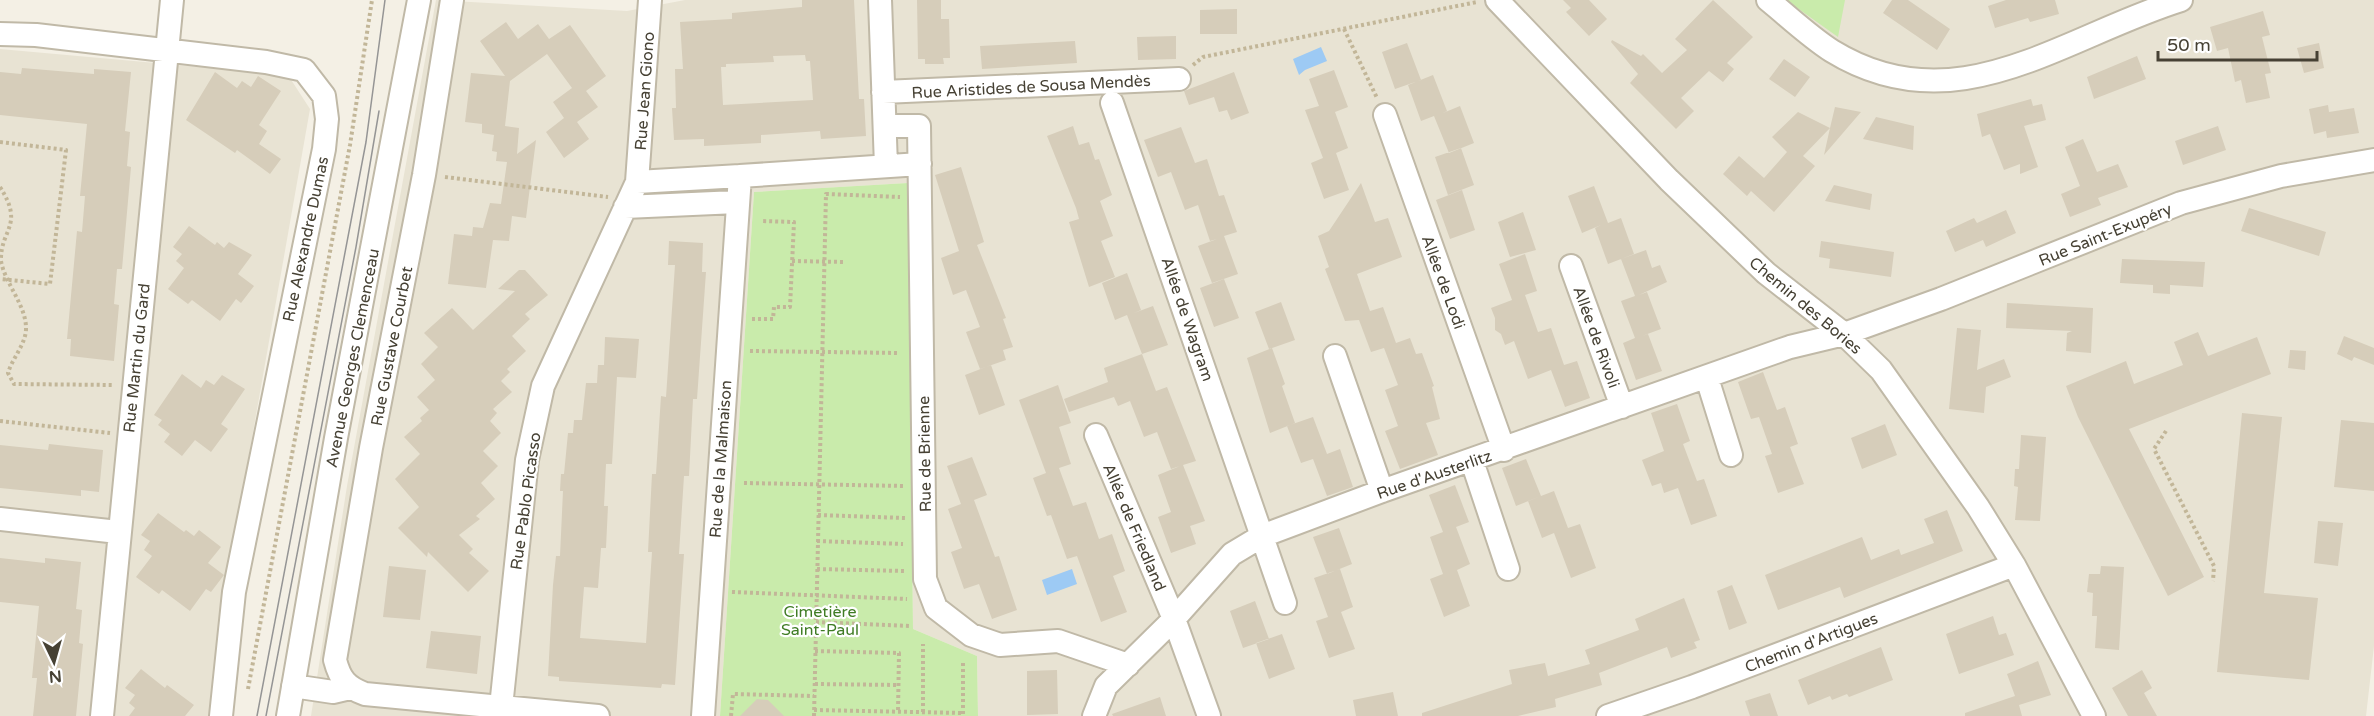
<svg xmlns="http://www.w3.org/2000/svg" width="2374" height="716" font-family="'Varela Round',sans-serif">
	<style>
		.residential { fill: #e8e3d3 }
		.green { fill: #c9ebab }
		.water { fill: #9dcaf4 }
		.building { fill: #d6cdba; fill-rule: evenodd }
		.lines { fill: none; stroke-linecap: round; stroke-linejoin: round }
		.minor-casing { stroke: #c0b9a7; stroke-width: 26 }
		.path { stroke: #c2b698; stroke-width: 4; stroke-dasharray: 3 3; stroke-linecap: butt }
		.minor { stroke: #fff; stroke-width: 22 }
		.tram { stroke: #959595; stroke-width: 1.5 }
		.labels { text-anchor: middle; stroke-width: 4.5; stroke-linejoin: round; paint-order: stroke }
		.street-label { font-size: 16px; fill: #464134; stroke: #fff }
		.park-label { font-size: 16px; fill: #3f7c24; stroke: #fff }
	</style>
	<rect width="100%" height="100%" fill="#f4f0e5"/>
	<path class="residential" d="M436,0L627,11L685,0H2374V646L2366,716H978L977,656L913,629L908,183L754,192L720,716H311L347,486Z
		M0,49L288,75L310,109L234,540L211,716H0Z"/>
	<path class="green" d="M1786,0H1845L1838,37Z
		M908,183L913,629L977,656L978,716H720L754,192Z"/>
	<path class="water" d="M1321,47L1327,61L1305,70L1299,75L1293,59Z
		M1072,569L1077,584L1047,595L1042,580Z"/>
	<path class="building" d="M802,0H854L859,99H864L866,136L821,139L820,131L761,135V143L704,146V139L674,140L672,108H676L675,69H683L680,22L732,19V13L802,7ZM805,55L806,61H810L813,100L723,105L721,67H726V64L774,62L773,56Z
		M917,0H941V19H949L950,58H943L944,64H925V59H918Z
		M1563,0H1589L1607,19L1589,36L1566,12L1571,8Z
		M1713,0L1753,37L1727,63L1734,69L1723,82L1709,71L1681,98L1694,111L1676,129L1630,83L1638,74L1611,42L1612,40L1641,56L1643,54L1662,73L1687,50L1675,39Z
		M1892,0H1908L1950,29L1937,50L1883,13Z
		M2006,0H2055L2059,14L2030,22L2028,18L1995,28L1988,6Z
		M1237,9V34H1200V10Z
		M2263,11L2270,35L2262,37L2271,73L2265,74L2270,98L2246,103L2241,80L2235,82L2228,48L2217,51L2210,27Z
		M506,22L518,39L538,24L549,39L570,25L606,76L586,91L598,107L577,122L589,139L564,158L546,132L564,118L553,102L572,88L547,54L510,81L505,126L519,128L517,154L536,140L526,218L512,216L509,241L493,240L486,288L448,284L454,234L472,236L473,227L483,228L490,203L501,204L507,162L496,161L497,152L492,151L494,135L482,133V124L465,122L471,73L505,76L480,41Z
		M1176,36V59L1138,60L1137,37Z
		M1075,41L1077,63L982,69L980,46Z
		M1407,43L1421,80L1395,89L1382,52Z
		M2319,43L2324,68L2304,73L2297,48Z
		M2137,56L2146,79L2094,99L2087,77Z
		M1784,59L1810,77L1795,97L1769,79Z
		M22,68L94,74V69L131,72L125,131L130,132L127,166L131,167L122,269H117L114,304L119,305L114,361L70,356L71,339H67L77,231L82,232L85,196H80L87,124L0,115V72L21,74Z
		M1334,70L1348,107L1335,112L1348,148L1336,153L1349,190L1324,199L1311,163L1323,158L1305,110L1319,106L1309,79Z
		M215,72L237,88L242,81L251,87L258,76L281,91L259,125L267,131L259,144L281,159L270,174L237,150L235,153L186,120Z
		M1234,72L1249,113L1231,120L1227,110L1219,112L1214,97L1189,105L1184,91Z
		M1433,75L1447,111L1443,113L1460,106L1474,143L1449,153L1434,116L1421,121L1408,85Z
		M2031,99L2033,106L2042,104L2046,120L2024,126L2038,167L2020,174V164L2004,170L1990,134L1982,137L1977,114Z
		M2328,105L2329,112L2354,108L2359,133L2327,138L2326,131L2314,134L2309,109Z
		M1835,107L1861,112L1824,155L1830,128L1803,156L1815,166L1774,212L1751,191L1747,196L1723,174L1739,156L1764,178L1787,152L1772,137L1798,112L1830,128Z
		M1876,117L1914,126L1913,150L1863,139Z
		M1073,126L1079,145L1089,142L1095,160L1099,159L1112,195L1100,201L1113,236L1101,241L1115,277L1089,287L1069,222L1079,219L1076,208L1047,136Z
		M2218,126L2226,150L2183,165L2175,141Z
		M1181,127L1195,163L1207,159L1219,196L1224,195L1237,232L1224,236L1238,274L1212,283L1198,246L1217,239L1210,241L1198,205L1185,210L1171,172L1158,177L1144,140Z
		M2083,139L2097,172L2118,164L2128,187L2098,198L2101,205L2070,217L2061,194L2080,186L2065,147Z
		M1461,148L1474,185L1448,195L1435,157Z
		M961,167L984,242L977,245L1006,318L1003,319L1013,347L1003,350L1006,360L980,369L966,332L980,327L966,290L953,295L941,258L959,251L935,175Z
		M1361,183L1375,222L1388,218L1402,257L1357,274L1370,311L1383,307L1396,343L1410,338L1416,354L1422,353L1434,386L1432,387L1440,419L1426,423L1438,455L1400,469L1385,431L1398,426L1385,390L1398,385L1384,348L1371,352L1359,320L1345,321L1325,269L1329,267L1318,236L1329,231Z
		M1834,185L1872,194L1870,210L1825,201Z
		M1594,186L1608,223L1621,218L1634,254L1608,264L1595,228L1601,225L1582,233L1568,196Z
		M1462,190L1475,230L1450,239L1436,200Z
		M2249,208L2326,232L2319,256L2241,231Z
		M2006,210L2016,233L1986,247L1983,240L1955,252L1946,231L1974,218L1977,223Z
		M1523,212L1536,250L1510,257L1498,222Z
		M189,226L215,245L217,242L224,248L229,242L252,255L238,274L254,286L241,303L236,299L220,321L192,300L188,304L168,289L184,268L176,261L182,254L173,247Z
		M669,241L703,243L702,272H706L697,399H693L689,476H684L679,554H684L675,685L662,684L661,688L559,681V677L548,676L553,585L556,556H560L563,491H560L561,474H564L568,433H573L574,420H582L586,383H597L598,365H604L605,337L639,339L636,378L617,377L612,464H606L605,486L604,506H608L606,548H601L598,588L584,587L580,638L646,643L652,552H648L652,474H656L661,396L666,397L675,265H668Z
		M1821,241L1894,252L1891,277L1829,268L1830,259L1819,257Z
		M1646,250L1652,268L1660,265L1667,282L1639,295L1647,292L1661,329L1642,336L1648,334L1662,371L1636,380L1623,343L1635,338L1621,301L1635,296L1621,259Z
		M1525,254L1537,291L1525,295L1538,332L1551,328L1564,365L1577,361L1590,398L1565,407L1551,370L1528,379L1514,341L1505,345L1501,334L1495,330V318L1491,308L1512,300L1499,264Z
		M2122,259L2205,262L2203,287L2170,285V294L2153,293V285L2120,283Z
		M519,270H525L548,295L525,314L530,319L512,336L526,351L507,369L510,372L501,381L512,392L493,409L497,413L490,421L501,433L483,451L498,466L481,483L495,499L476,516L480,519L459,535L473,549L469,553L489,571L468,592L428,552L427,557L398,528L419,507L395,479L420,454L404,437L422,421L420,418L429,410L417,397L435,380L421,364L438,347L424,333L452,308L473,330L515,291L498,289Z
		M1127,273L1141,310L1134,313L1153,306L1168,345L1142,354L1156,391L1167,387L1196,461L1183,465L1205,521L1190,526L1196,544L1171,553L1158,517L1171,512L1158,475L1180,466L1171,469L1157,432L1144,437L1130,401L1118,406L1114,397L1069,412L1064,399L1108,382L1104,368L1142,354L1127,315L1115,320L1102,283Z
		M1224,279L1239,318L1214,327L1200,288Z
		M1281,302L1295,340L1269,349L1255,312Z
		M2007,303L2093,308L2091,353L2066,351L2067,333L2072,331L2006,328Z
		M1957,328L1981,330L1977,370L2004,359L2011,377L1986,387L1984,413L1949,409Z
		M2198,332L2208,356L2257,337L2271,374L2129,429L2204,577L2168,596L2078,417L2066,386L2126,361L2134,384L2183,365L2174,342Z
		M2344,336L2374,348V365L2354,357L2352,361L2337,354Z
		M1272,348L1285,384L1282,386L1295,423L1270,433L1247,358Z
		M2290,350L2306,351L2305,370L2288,368Z
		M991,365L1005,405L979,415L965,375Z
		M1763,372L1777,410L1785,407L1798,444L1790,447L1804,484L1778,493L1765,456L1772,454L1759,417L1751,419L1738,382Z
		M182,374L201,388L206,380L214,385L222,375L245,389L221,424L228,429L211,452L195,440L182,456L164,442L170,434L158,425L162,420L154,415Z
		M1058,385L1071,423L1059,427L1071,464L1059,468L1073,506L1086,502L1099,539L1112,534L1125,571L1113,576L1127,612L1101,622L1077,556L1067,559L1051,515L1047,516L1033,478L1046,473L1019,400Z
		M1677,404L1690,441L1683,444L1697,481L1704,479L1717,516L1691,525L1678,488L1664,493L1661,483L1652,486L1642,460L1664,451L1651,413Z
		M2242,413L2282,417L2264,593L2318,598L2309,680L2217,672Z
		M1313,417L1327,454L1340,449L1353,487L1327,496L1313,459L1301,463L1287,426Z
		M2341,420L2374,423V491L2334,487Z
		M1885,424L1897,455L1862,469L1851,438Z
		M2021,435L2046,437L2040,521L2015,520L2018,487L2014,486L2015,469H2019Z
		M49,444L103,450L99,492L81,490V496L0,488V445L48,450Z
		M972,457L987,495L974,500L995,557L999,556L1017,610L992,619L979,584L964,589L951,552L962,548L948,509L961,504L947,466Z
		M1526,459L1541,496L1516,506L1502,468Z
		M1455,485L1469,522L1456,527L1470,564L1457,570L1470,606L1444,617L1430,579L1443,574L1430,537L1443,532L1429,495Z
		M1554,491L1568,528L1562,530L1580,524L1596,568L1571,578L1554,533L1542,538L1528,501Z
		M1947,510L1963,551L1844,598L1840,587L1778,610L1765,575L1862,537L1871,560L1899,549L1901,555L1934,543L1924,519Z
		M158,513L184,532L186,530L194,536L199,530L221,547L208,563L224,575L211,592L206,589L190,611L162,590L159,594L136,577L152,556L144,550L150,541L141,535Z
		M2318,521L2343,523L2338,566L2314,563Z
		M1339,528L1352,564L1327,574L1313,537Z
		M0,558L45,563V558L81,562L76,609L82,610L79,643L83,644L76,716H33L37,678H32L39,606L0,602Z
		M389,566L426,570L420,620L383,617Z
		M2101,566L2124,567L2119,650L2095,648L2097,616H2092L2093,593L2087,592L2089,574H2100Z
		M1340,569L1353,607L1341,612L1355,649L1329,658L1316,621L1328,617L1314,578Z
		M1732,585L1747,623L1729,630L1717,591Z
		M1684,598L1700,640L1694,642L1697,648L1671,658L1667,647L1599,673L1602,685L1555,699L1556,707L1518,716H1422V713L1512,684L1509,670L1545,663L1548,676L1590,664L1585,650L1639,630L1635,619Z
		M1255,601L1269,639L1243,648L1230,611Z
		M1993,616L1999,635L2006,633L2014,655L1959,674L1946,634Z
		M431,631L481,636L477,674L426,668Z
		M1282,634L1295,669L1269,679L1256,643Z
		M1881,647L1893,680L1849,697L1847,694L1832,700L1830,696L1808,705L1798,680Z
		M2038,661L2051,695L2019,705L2022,716H1965V713L2015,696L2007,674Z
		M141,669L165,688L167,685L194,705L185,716H129L135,708L129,703L135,695L125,688Z
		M1057,670L1058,714L1027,715V671Z
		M2142,670L2152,688L2144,693L2157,716H2128L2112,688Z
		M1393,692L1398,716H1356L1353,700Z
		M1770,693L1778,716H1750L1745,701Z
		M1160,697L1166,716H1113L1112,714Z
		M757,699L768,700L784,716H740Z"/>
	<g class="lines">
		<defs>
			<path id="minor" d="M452,0L424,175L371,448L335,660C340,679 346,687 365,694L501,707
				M880,0L886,166
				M1497,0L1669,180L1766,273L1844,334L1881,370L1978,507L2014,565L2094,716
				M1768,0C1789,17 1810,37 1832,51C1956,127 2062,37 2181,0
				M0,34L36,35L266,62L304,70L324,96L327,119L324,149L234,592L221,716
				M883,92L1179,79
				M1112,103L1285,603
				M1385,115L1504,450
				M885,126H919L925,579L936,608L971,635L1000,645L1058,641L1128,665
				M740,176L920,164
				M637,182L740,176L703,716
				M625,207L737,202
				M1571,266L1622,407
				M1335,356L1382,491
				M1707,378L1731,455
				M1096,435L1174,619L1209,716
				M1472,461L1508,569
				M0,519L118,532
				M293,686L333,692L350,688
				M102,716L172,0
				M288,716L336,438L419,0
				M598,716L501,707L527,460L543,386L637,182L650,0
				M1094,716L1106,686L1174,619L1232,554L1262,536L1382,491L1790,347L1844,334L1941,299L2181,203L2281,176L2374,160
				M1608,716L1692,687L2014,565"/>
		</defs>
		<use href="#minor" class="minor-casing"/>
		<path class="path" d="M1344,29L1377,98
			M1193,65L1203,57L1477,2
			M0,142L66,150L50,284L0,279
			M445,177L608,197
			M0,187C25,226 0,229 1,261C5,284 27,306 26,330C25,345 12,359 8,373L14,384L113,385
			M792,261L845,262
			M752,319H773L774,307H790L794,222L761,221
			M750,351L900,353
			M0,421L110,433
			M2166,431L2154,449L2214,566L2213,581
			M744,483L904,486
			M818,515L905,518
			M817,541L903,544
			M817,569L904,571
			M732,592L907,599
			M816,622L910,626
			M815,651L899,653L898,712
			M963,663V716
			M815,684L898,685
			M248,689L350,145L372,0
			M814,710L963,713
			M923,712V644
			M731,716L733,694L814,696
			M814,716L826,194L900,197"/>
		<use href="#minor" class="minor"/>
		<path class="tram" d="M257,716L366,142L385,0
			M266,716L356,247L379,111"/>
	</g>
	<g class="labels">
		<g class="street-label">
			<text transform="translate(1031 86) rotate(-3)" y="6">Rue Aristides de Sousa Mendès</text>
			<text transform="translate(644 91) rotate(-86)" y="6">Rue Jean Giono</text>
			<text transform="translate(2105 234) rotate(-22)" y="6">Rue Saint-Exupéry</text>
			<text transform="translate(305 239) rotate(-78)" y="6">Rue Alexandre Dumas</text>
			<text transform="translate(1444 282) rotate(70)" y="6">Allée de Lodi</text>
			<text transform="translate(1806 305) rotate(40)" y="6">Chemin des Bories</text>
			<text transform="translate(1188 319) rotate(71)" y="6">Allée de Wagram</text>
			<text transform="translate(1597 337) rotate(70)" y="6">Allée de Rivoli</text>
			<text transform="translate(391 346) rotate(-79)" y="6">Rue Gustave Courbet</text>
			<text transform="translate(136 358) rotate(-84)" y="6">Rue Martin du Gard</text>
			<text transform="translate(352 358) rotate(-79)" y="6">Avenue Georges Clemenceau</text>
			<text transform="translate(924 454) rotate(-91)" y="6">Rue de Brienne</text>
			<text transform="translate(720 459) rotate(-86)" y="6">Rue de la Malmaison</text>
			<text transform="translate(1434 474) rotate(-19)" y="6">Rue d'Austerlitz</text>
			<text transform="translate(525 501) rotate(-82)" y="6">Rue Pablo Picasso</text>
			<text transform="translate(1135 527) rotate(67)" y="6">Allée de Friedland</text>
			<text transform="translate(1811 642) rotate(-21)" y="6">Chemin d'Artigues</text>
		</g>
		<g class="park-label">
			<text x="820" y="617">Cimetière<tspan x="820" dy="18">Saint-Paul</tspan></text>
		</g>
	</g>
	<g transform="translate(54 662) rotate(175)" stroke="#ffffff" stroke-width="4.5" paint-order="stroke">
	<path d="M0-4.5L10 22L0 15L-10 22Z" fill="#464134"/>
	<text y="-9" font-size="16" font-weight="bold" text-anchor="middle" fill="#464134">N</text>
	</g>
	<path d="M2158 51v9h159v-9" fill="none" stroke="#464134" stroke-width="3"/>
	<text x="2167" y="51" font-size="18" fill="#464134" stroke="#ffffff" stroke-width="4.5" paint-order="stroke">50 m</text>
</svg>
